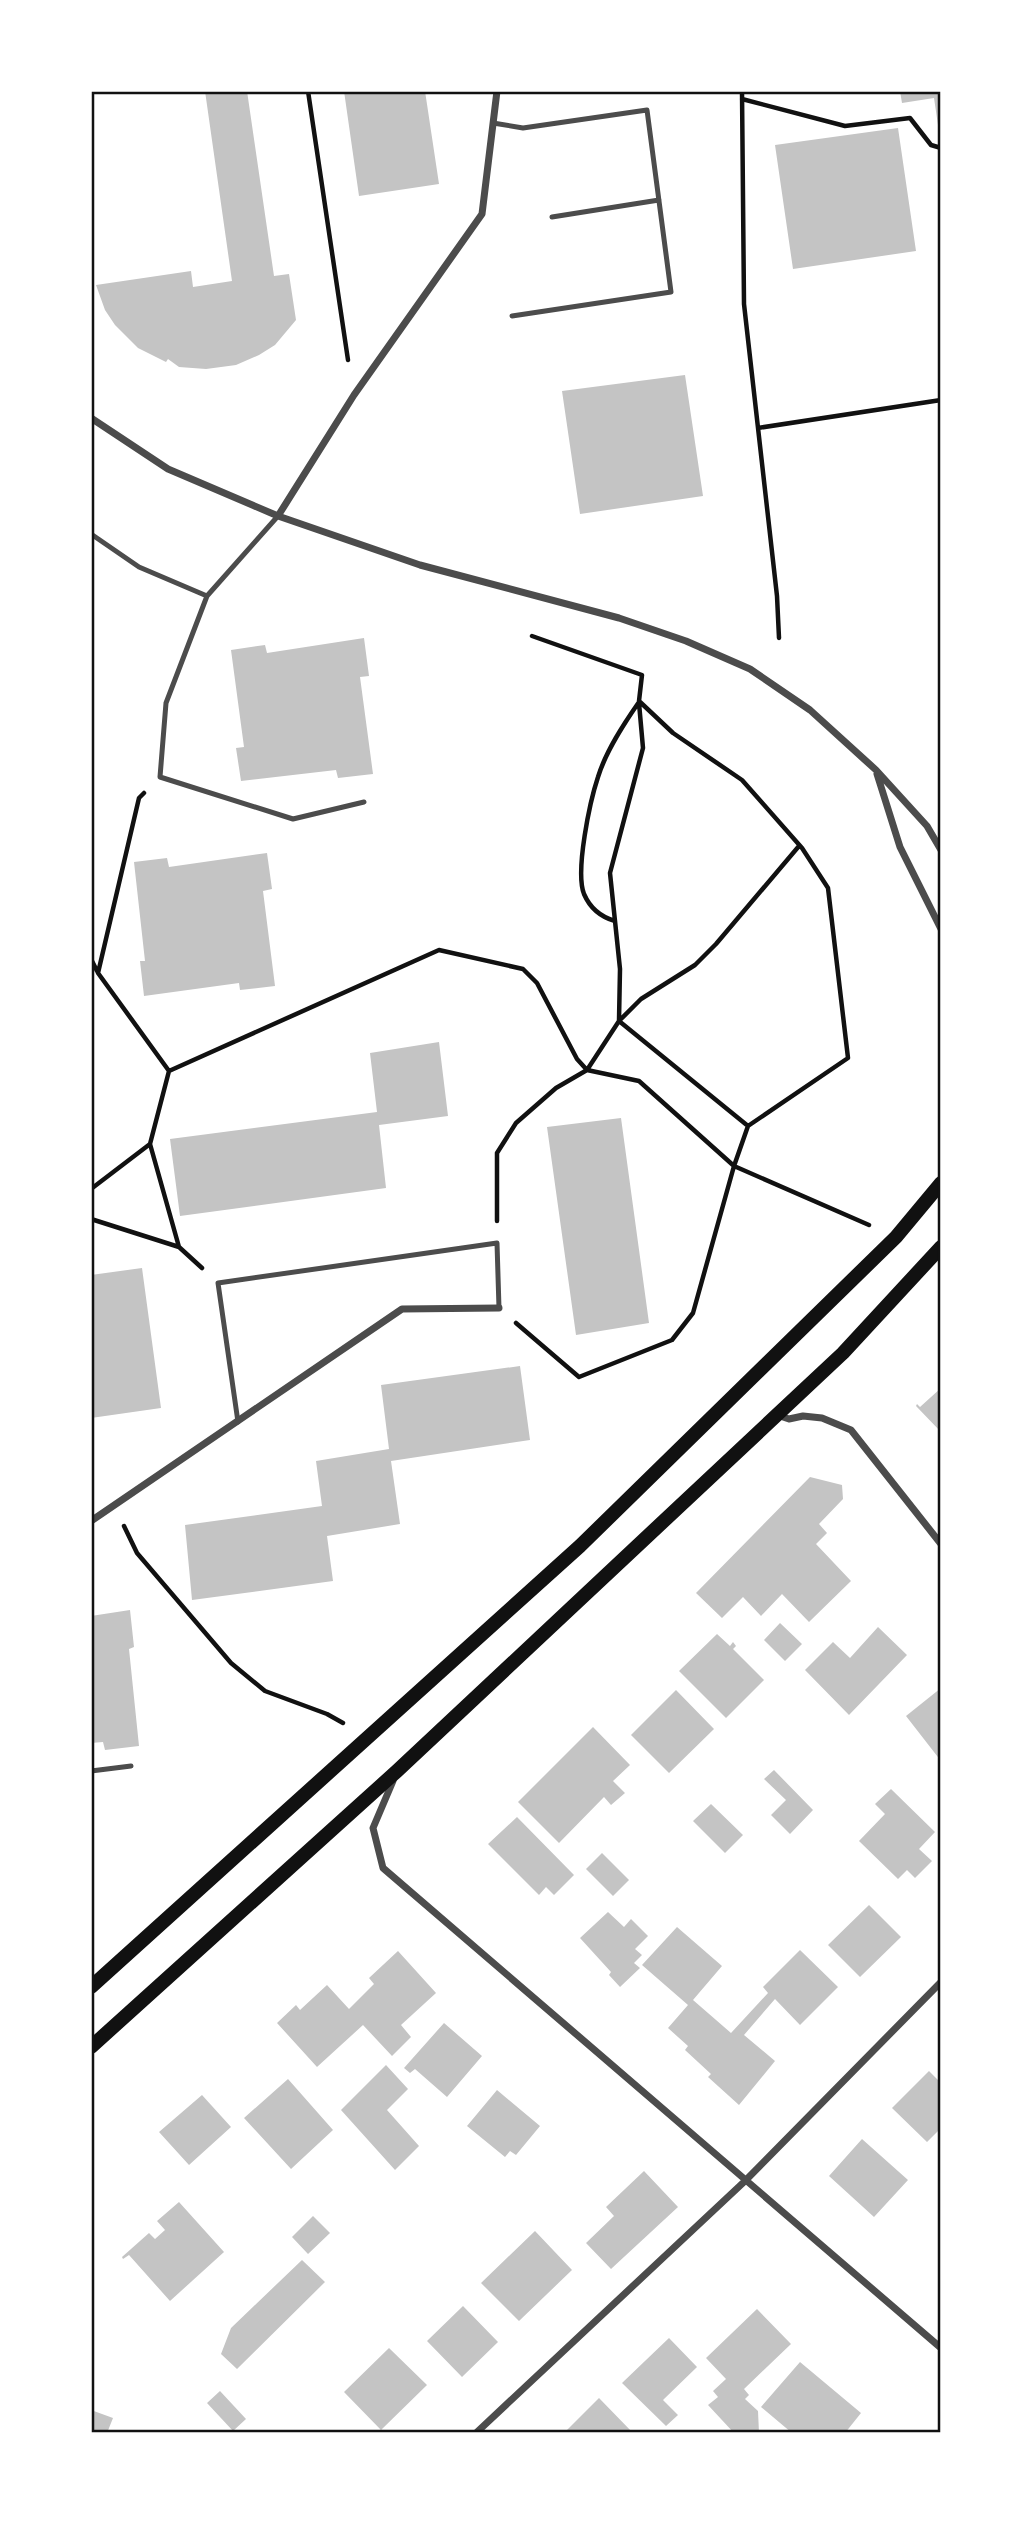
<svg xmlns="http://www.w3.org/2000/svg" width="1032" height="2524" font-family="Roboto,sans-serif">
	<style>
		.building { fill: #c4c4c4 }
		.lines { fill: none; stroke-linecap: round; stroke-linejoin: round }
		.path { stroke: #111; stroke-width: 4.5 }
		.service { stroke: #4c4c4c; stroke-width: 5 }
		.minor { stroke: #4c4c4c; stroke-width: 7 }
		.secondary { stroke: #111; stroke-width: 14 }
		.neatline { fill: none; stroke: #111; stroke-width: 2.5 }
	</style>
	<rect width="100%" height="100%" fill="#fff"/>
	<path class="building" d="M205,91H247L274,276L289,274L296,320L275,345L259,355L236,365L206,369L179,367L168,359L166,362L138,348L115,325L105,310L96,285L191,271L193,287L232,281Z
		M344,91H425L439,184L359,196Z
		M900,91H941V125H938L934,98L902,103Z
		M898,128L916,251L793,269L775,145Z
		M685,375L703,496L580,514L562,391Z
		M364,638L369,676L360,677L373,774L338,778L336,770L241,781L236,748L244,747L231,650L265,645L267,653Z
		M267,853L272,889L263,891L275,986L240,990L239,983L144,996L140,961H145L134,862L167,858L169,867Z
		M439,1042L448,1116L379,1125L386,1188L180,1216L170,1139L377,1112L370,1053Z
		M621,1118L649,1323L576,1335L547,1127Z
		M142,1268L161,1408L91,1418V1275Z
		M520,1366L530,1440L391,1461L400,1524L327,1536L333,1581L192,1600L185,1525L322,1506L316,1461L389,1449L381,1385Z
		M941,1388V1432L916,1406L917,1404L920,1407Z
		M810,1477L842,1485L843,1499L819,1524L827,1533L816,1544L851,1581L809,1622L782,1594L761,1616L743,1597L722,1618L696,1593Z
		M130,1610L134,1647L129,1649L139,1746L105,1750L103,1742L91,1743V1616Z
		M780,1623L802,1644L785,1661L764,1640Z
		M878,1627L907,1655L849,1715L805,1670L833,1642L850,1658Z
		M717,1634L730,1646L733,1642L736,1646L733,1649L764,1680L726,1718L679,1671Z
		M941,1688V1761L906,1716Z
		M676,1690L714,1729L669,1773L631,1735Z
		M593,1727L630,1765L613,1781L625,1793L611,1805L604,1797L559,1843L518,1802Z
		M774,1770L813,1810L790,1834L771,1815L786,1800L764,1779Z
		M891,1789L935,1832L919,1849L932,1861L915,1878L907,1870L898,1879L859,1841L885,1814L875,1804Z
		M711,1804L743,1835L725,1853L693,1821Z
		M517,1817L574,1875L554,1895L546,1887L539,1895L488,1844Z
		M602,1853L629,1880L613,1896L586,1869Z
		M869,1905L901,1937L860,1977L828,1945Z
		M608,1912L624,1927L631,1919L648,1936L635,1949L642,1955L634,1963L640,1968L620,1987L609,1975L611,1972L580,1938Z
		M677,1927L722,1966L693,2000L731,2033L768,1993L763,1987L800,1950L838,1987L800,2025L775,1999L744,2035L775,2061L739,2105L708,2077L711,2074L685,2050L688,2046L668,2028L688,2005L642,1965Z
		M398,1951L436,1993L401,2025L411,2037L392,2056L363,2025L317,2067L277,2023L296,2005L300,2010L327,1985L349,2009L374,1984L369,1978Z
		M444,2023L482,2056L447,2097L415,2069L410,2073L404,2068Z
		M386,2065L408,2089L387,2110L419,2146L395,2170L341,2110Z
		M929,2071L941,2083V2128L927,2142L892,2108Z
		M288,2079L333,2130L291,2169L244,2118Z
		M497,2090L540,2126L516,2155L510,2151L505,2157L467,2126Z
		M202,2095L231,2127L189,2165L159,2132Z
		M862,2139L908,2180L874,2217L829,2176Z
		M644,2171L678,2207L611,2269L586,2243L614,2216L606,2207Z
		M179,2202L224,2252L170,2301L129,2255L123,2259L122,2257L149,2233L155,2239L165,2230L157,2221Z
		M313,2216L330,2233L308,2254L292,2237Z
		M535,2231L572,2270L519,2321L481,2283Z
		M302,2260L325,2282L237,2369L221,2354L231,2328Z
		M463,2306L498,2342L462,2377L427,2341Z
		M757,2309L791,2344L744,2389L749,2395L745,2399L758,2411L759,2433H734L708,2405L718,2397L713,2391L726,2379L706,2358Z
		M669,2338L697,2367L663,2400L678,2415L666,2426L622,2383Z
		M389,2348L427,2385L381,2430L344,2392Z
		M800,2362L861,2413L845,2433H792L761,2407Z
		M220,2391L246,2419L233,2431L207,2403Z
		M599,2398L633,2433H564Z
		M91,2410L113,2418L107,2433H91Z"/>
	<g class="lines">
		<path class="path" d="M308,91L348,360
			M742,91L744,304L777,596L779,638
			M742,99L845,126L910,118L931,145L941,148
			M758,428L941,400
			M639,703L643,748L610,873L620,969L619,1021L748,1126
			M144,793L139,798L98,973L169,1071
			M615,921C601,917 590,908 584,894C575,871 590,801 598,777C606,751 623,725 639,702
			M91,959L97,971
			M91,1189L150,1144
			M91,1219L179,1247
			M497,1221V1153L516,1123L556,1088L587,1070L619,1021L641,999L695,965L716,944L799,846
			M202,1268L179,1247L150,1144L169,1071L439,950L523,969L537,983L577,1059L587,1070L639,1081L734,1166L869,1225
			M516,1323L579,1377L672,1340L693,1313L734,1166L748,1126L848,1058L828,888L802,848L742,780L673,733L639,701L642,675L532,636
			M124,1526L137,1553L231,1663L265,1691L327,1714L343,1723"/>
		<path class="service" d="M493,123L523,128L647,110L671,292L512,316
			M552,217L659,200
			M278,516L207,596L166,703L160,777L293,819L364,802
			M91,534L139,567L207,596
			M238,1422L218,1283L497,1243L499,1308
			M91,1771L131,1766"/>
		<path class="minor" d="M91,418L168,469L278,516L420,565L619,618L686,641L750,669L810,710L876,770L927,826L941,850
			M278,516L354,395L482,214L497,91
			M877,774L900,847L941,929
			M777,1415L789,1419L803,1416L822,1418L851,1430L941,1544
			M91,1521L402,1309L499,1308
			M393,1781L373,1828L383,1868L941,2348
			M476,2433L745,2181L941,1982"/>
		<path class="secondary" d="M91,1987L580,1546L896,1237L941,1183
			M91,2047L397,1771L843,1353L941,1247"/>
	</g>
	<rect width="1032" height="2524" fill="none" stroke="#ffffff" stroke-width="186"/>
	<rect x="93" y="93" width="846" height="2338" class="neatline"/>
</svg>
